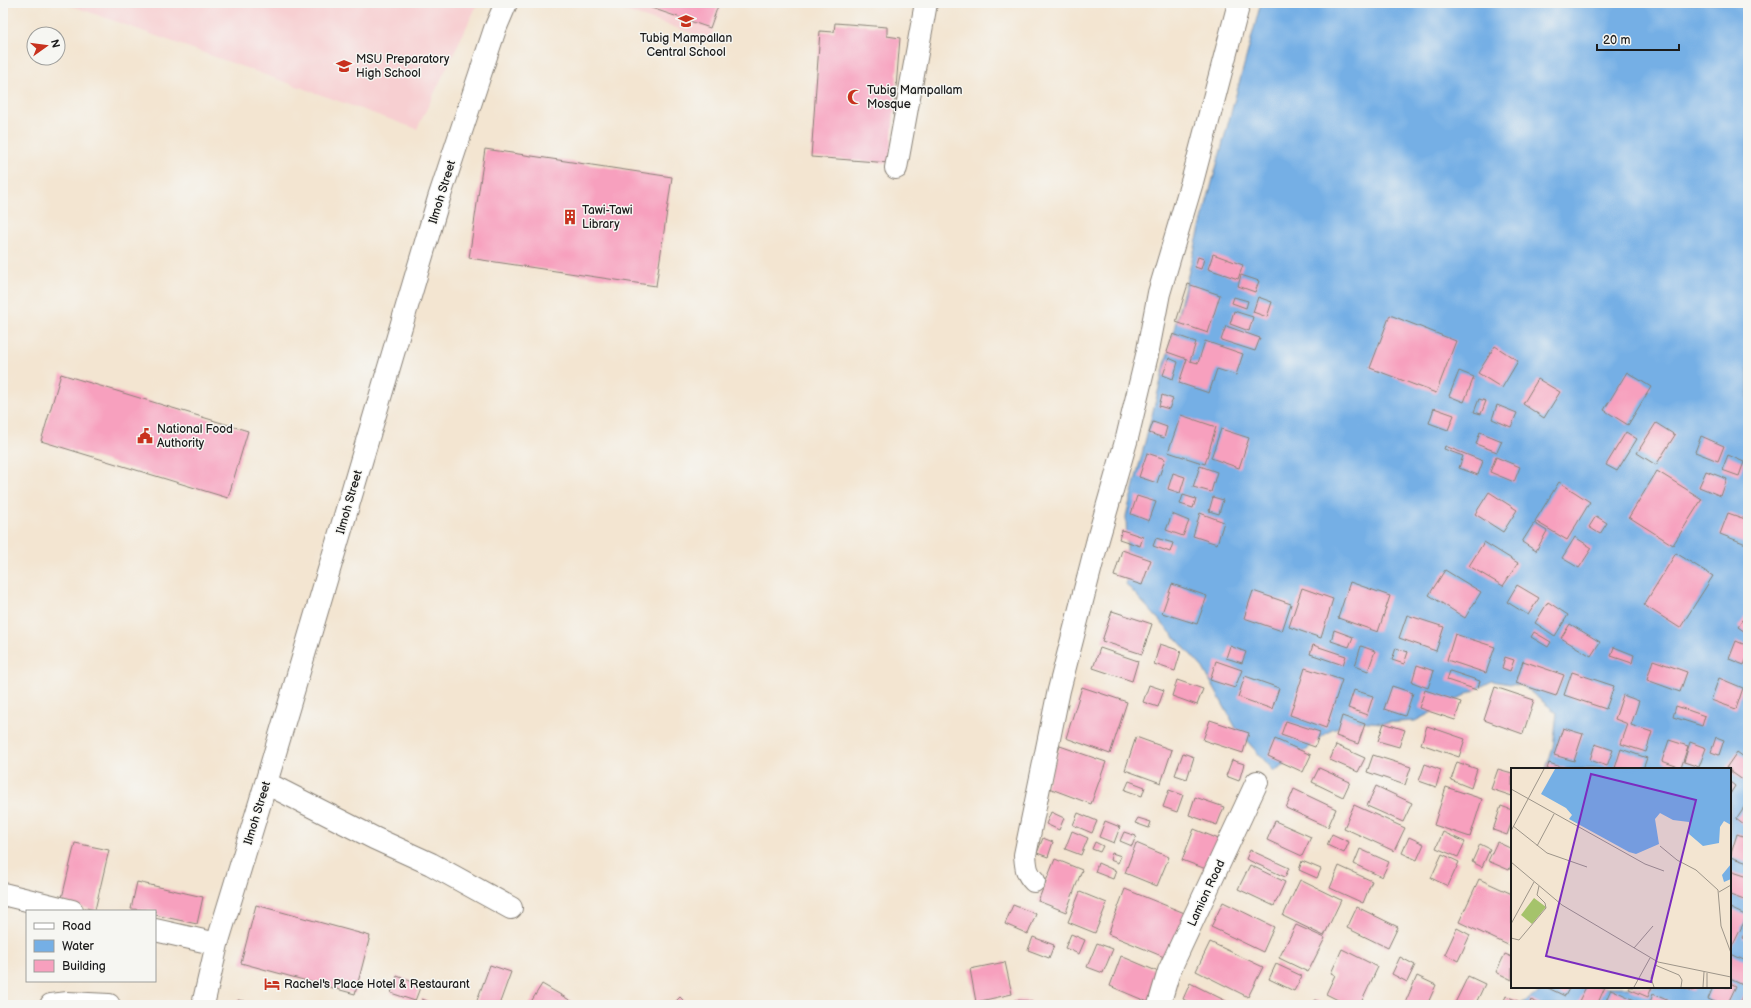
<svg xmlns="http://www.w3.org/2000/svg" width="1751" height="1008" font-family="'Balsamiq Sans',sans-serif">
	<style>
		.built { fill: #f7cfd1 }
		.water { fill: #75afe5; stroke: #486680 }
		.building { fill: #f7a0be }
		.lines { fill: none; stroke-linecap: round; stroke-linejoin: round }
		.minor-casing { stroke: #888076; stroke-width: 24 }
		.minor { stroke: #fff; stroke-width: 22 }
		.labels { text-anchor: middle; stroke-width: 3; stroke-linejoin: round; paint-order: stroke }
		.poi-label { font-size: 12px; fill: #1c1c1c; stroke: #f6f6f2; text-anchor: start }
		.street-label { font-size: 12px; fill: #1c1c1c; stroke: #f6f6f2 }
		.inset-river { fill: none; stroke: #75afe5; stroke-width: 2 }
		.inset-road { fill: none; stroke: #9d9589; stroke-width: 1 }
		.view { fill: #7b2cbf; fill-opacity: 0.15; stroke: #7b2cbf; stroke-width: 2 }
		.inset-edge { fill: none; stroke: #1c1c1c; stroke-width: 2 }
	</style>
	<rect width="100%" height="100%" fill="#f6f6f2"/>
	<filter id="ink" filterUnits="userSpaceOnUse"><feTurbulence type="fractalNoise" baseFrequency=".025" numOctaves="2"/><feDisplacementMap in="SourceGraphic" scale="8" xChannelSelector="R" yChannelSelector="G"/><feConvolveMatrix kernelMatrix="1 2 1 2 8 2 1 2 1" color-interpolation-filters="sRGB"/></filter>
	<filter id="wash" filterUnits="userSpaceOnUse"><feTurbulence type="fractalNoise" baseFrequency=".012" numOctaves="4" result="noise"/><feDisplacementMap in="SourceGraphic" scale="16" xChannelSelector="R" yChannelSelector="G"/><feGaussianBlur stdDeviation="0.9" result="paint"/><feColorMatrix in="noise" values="0 0 0 0 0 0 0 0 0 0 0 0 0 0 0 0 0 1.4 0 .05"/><feComposite in="paint" operator="in"/></filter>
	<g filter="url(#wash)">
		<rect width="100%" height="100%" fill="#f3e5d1"/>
		<path class="built" d="M64,3H478L417,129Z
			M601,3H723L710,39Z"/>
		<path class="water" d="M1261,3H1748V1005H1514L1525,1002L1541,991V987H1730V769H1546L1553,747L1557,713L1523,686L1492,681L1415,721L1382,723L1358,721L1332,729L1299,755L1274,771L1237,730L1203,668L1126,584L1127,547L1126,516L1207,201Z"/>
		<g id="blocks">
			<path class="building" d="M637,3H719L710,28Z
				M835,23L887,27V36L900,38L890,163L811,157L820,31L834,32Z
				M485,149L672,177L656,286L469,258Z
				M1213,254L1243,265L1238,279L1208,269Z
				M1198,257L1204,259L1201,269L1195,267Z
				M1241,275L1259,281L1255,292L1238,286Z
				M1188,284L1220,295L1208,333L1176,322Z
				M1234,297L1248,301L1246,308L1232,303Z
				M1258,297L1272,302L1267,317L1253,312Z
				M1234,311L1253,317L1249,331L1230,324Z
				M1390,315L1456,341L1436,393L1370,368Z
				M1226,326L1260,338L1255,351L1221,340Z
				M1173,334L1196,342L1190,361L1198,363L1205,341L1243,354L1236,375L1217,369L1209,393L1179,383L1187,359L1167,352Z
				M1495,346L1518,361L1502,388L1478,373Z
				M1169,358L1178,362L1173,379L1163,375Z
				M1459,371L1474,377L1464,402L1449,396Z
				M1627,372L1651,387L1628,425L1604,410Z
				M61,374L248,431L228,498L41,441Z
				M1538,379L1560,392L1544,418L1523,404Z
				M1162,395L1173,399L1169,409L1159,406Z
				M1479,399L1486,401L1481,414L1474,412Z
				M1497,405L1517,413L1511,427L1492,419Z
				M1434,408L1454,415L1448,430L1429,423Z
				M1181,415L1216,427L1205,464L1168,452Z
				M1153,422L1167,427L1164,438L1149,433Z
				M1656,423L1675,435L1656,465L1637,453Z
				M1221,429L1249,438L1239,468L1211,458Z
				M1480,432L1502,441L1497,452L1476,444Z
				M1626,432L1637,439L1617,471L1606,465Z
				M1701,436L1724,446L1718,461L1695,452Z
				M1445,446L1483,461L1478,475L1459,468L1463,456L1444,449Z
				M1147,453L1165,459L1157,483L1139,477Z
				M1728,455L1744,462L1739,476L1722,470Z
				M1496,457L1520,467L1514,482L1490,472Z
				M1200,466L1217,472L1211,492L1193,487Z
				M1657,471L1702,499L1673,545L1629,517Z
				M1706,471L1727,479L1721,496L1699,487Z
				M1173,473L1185,477L1180,493L1168,489Z
				M1559,482L1590,502L1567,540L1535,521Z
				M1489,492L1517,510L1503,532L1475,514Z
				M1183,495L1196,499L1193,508L1180,504Z
				M1137,496L1156,502L1149,521L1131,514Z
				M1213,497L1223,500L1219,514L1209,511Z
				M1200,513L1224,522L1217,544L1193,536Z
				M1728,513L1748,520V539L1746,544L1720,534Z
				M1172,514L1189,521L1183,536L1166,530Z
				M1596,516L1607,523L1600,534L1589,527Z
				M1534,523L1547,531L1536,551L1522,542Z
				M1122,530L1143,537L1140,546L1119,539Z
				M1575,537L1592,548L1579,568L1562,558Z
				M1156,538L1173,543L1170,552L1153,546Z
				M1484,542L1518,563L1503,586L1469,566Z
				M1122,550L1151,560L1142,585L1114,576Z
				M1676,553L1713,576L1680,628L1644,605Z
				M1445,570L1481,592L1465,618L1429,595Z
				M1350,582L1390,596L1378,632L1338,618Z
				M1172,584L1207,596L1197,624L1162,613Z
				M1517,585L1539,598L1528,615L1507,602Z
				M1302,588L1333,599L1321,638L1289,627Z
				M1253,591L1291,604L1282,631L1244,618Z
				M1548,602L1568,615L1555,636L1535,623Z
				M1112,611L1152,624L1142,654L1102,641Z
				M1748,613V634L1738,627Z
				M1407,615L1444,627L1436,651L1399,638Z
				M1570,624L1600,642L1591,656L1561,638Z
				M1334,630L1353,637L1349,647L1331,641Z
				M1534,632L1551,642L1548,647L1531,637Z
				M1455,634L1495,647L1486,673L1447,660Z
				M1736,641L1748,646V655L1744,665L1729,659Z
				M1160,644L1181,651L1175,671L1154,664Z
				M1313,645L1346,656L1343,665L1310,654Z
				M1230,646L1246,652L1242,663L1226,658Z
				M1361,646L1375,651L1368,671L1355,666Z
				M1614,647L1634,655L1632,663L1611,656Z
				M1100,648L1138,661L1132,681L1093,668Z
				M1396,648L1408,652L1404,664L1392,660Z
				M1505,657L1514,660L1510,671L1502,668Z
				M1653,660L1687,672L1680,692L1647,680Z
				M1216,661L1242,670L1235,688L1210,680Z
				M1523,661L1564,675L1556,696L1516,683Z
				M1417,665L1434,671L1428,688L1412,682Z
				M1305,668L1342,680L1326,728L1290,715Z
				M1450,671L1480,681L1477,690L1447,680Z
				M1572,672L1614,686L1606,709L1564,695Z
				M1245,676L1279,688L1272,709L1238,697Z
				M1719,678L1743,688L1736,709L1711,700Z
				M1177,680L1203,689L1197,705L1172,696Z
				M1149,685L1164,690L1158,707L1143,702Z
				M1392,686L1413,693L1405,716L1384,709Z
				M1082,687L1127,702L1110,754L1066,738Z
				M1495,687L1534,700L1523,734L1484,720Z
				M1354,690L1373,696L1367,715L1348,708Z
				M1425,690L1461,702L1455,720L1419,708Z
				M1623,695L1639,701L1631,725L1652,732L1646,752L1621,744L1628,724L1615,719Z
				M1676,706L1705,716L1702,726L1673,717Z
				M1342,716L1365,724L1358,744L1336,736Z
				M1210,720L1249,733L1243,753L1203,740Z
				M1286,721L1320,732L1315,747L1281,735Z
				M1384,723L1405,730L1399,747L1378,741Z
				M1427,726L1465,739L1459,757L1421,744Z
				M1563,728L1583,734L1574,761L1554,755Z
				M1136,737L1172,750L1161,783L1125,770Z
				M1716,737L1724,740L1719,755L1711,752Z
				M1275,739L1311,755L1303,772L1268,756Z
				M1669,740L1688,746L1681,768L1662,761Z
				M1690,742L1706,748L1699,767L1684,762Z
				M1595,744L1613,750L1607,766L1590,760Z
				M1336,745L1365,758L1358,772L1330,760Z
				M1060,746L1106,762L1091,804L1046,787Z
				M1621,749L1647,758L1643,769L1615,768Z
				M1737,752L1748,760L1747,783L1730,771V769L1726,768Z
				M1183,753L1194,757L1187,779L1175,775Z
				M1373,755L1411,767L1405,785L1367,772Z
				M1232,760L1244,764L1239,781L1226,776Z
				M1457,762L1477,769L1471,788L1451,780Z
				M1549,763L1567,769H1547Z
				M1425,764L1441,770L1436,787L1419,781Z
				M1319,768L1350,782L1343,797L1312,782Z
				M1498,769L1512,773V796L1491,789Z
				M1129,781L1145,787L1142,796L1125,790Z
				M1730,782L1735,786L1730,794Z
				M1376,786L1412,803L1403,822L1367,806Z
				M1446,787L1482,799L1470,837L1434,825Z
				M1294,789L1336,809L1328,827L1286,808Z
				M1169,790L1183,795L1177,812L1163,807Z
				M1195,797L1224,807L1217,825L1189,815Z
				M1748,801V828L1736,819Z
				M1354,805L1405,828L1394,851L1344,828Z
				M1501,806L1512,810V821L1507,835L1493,830Z
				M1051,812L1064,818L1059,830L1046,824Z
				M1078,813L1097,821L1092,833L1073,825Z
				M1138,818L1151,822L1149,828L1135,823Z
				M1105,821L1120,827L1114,843L1099,837Z
				M1275,821L1311,837L1302,856L1267,840Z
				M1194,829L1226,842L1214,872L1182,860Z
				M1072,831L1088,838L1081,855L1065,849Z
				M1124,832L1136,836L1132,846L1120,841Z
				M1443,832L1465,842L1458,857L1436,848Z
				M1332,834L1349,842L1344,853L1327,845Z
				M1737,834L1748,838V863L1730,857Z
				M1409,837L1424,844L1417,860L1402,853Z
				M1043,838L1053,842L1048,857L1037,853Z
				M1095,842L1103,846L1100,852L1092,849Z
				M1497,842L1512,849V862L1509,870L1488,861Z
				M75,843L109,850L95,910L61,902Z
				M1136,843L1169,857L1157,886L1125,873Z
				M1480,844L1490,849L1482,867L1472,862Z
				M1360,849L1389,862L1382,877L1354,864Z
				M1250,850L1289,868L1285,877L1246,859Z
				M1112,853L1121,856L1118,863L1110,860Z
				M1442,854L1459,862L1448,886L1431,878Z
				M1055,859L1082,870L1066,912L1038,901Z
				M1302,861L1321,869L1317,878L1299,870Z
				M1098,863L1116,871L1113,879L1095,872Z
				M1250,865L1285,882L1274,906L1238,889Z
				M1339,866L1372,881L1363,903L1330,888Z
				M1730,871L1748,877V889L1744,900L1730,895Z
				M1479,879L1512,894V941L1510,946L1459,922Z
				M1300,880L1341,900L1324,936L1283,916Z
				M137,882L203,897L197,924L155,915V911L131,909Z
				M1125,889L1187,914L1169,959L1108,934Z
				M1080,892L1107,903L1095,933L1068,922Z
				M1223,902L1274,927L1263,952L1211,927Z
				M256,905L370,936L355,994L241,963Z
				M1013,905L1036,914L1028,934L1005,924Z
				M1357,907L1398,927L1388,948L1347,928Z
				M1730,908L1747,916L1732,947L1730,946Z
				M1296,925L1325,938L1308,972L1279,958Z
				M1748,927V940L1743,938Z
				M1457,928L1470,935L1458,961L1445,954Z
				M1071,934L1085,940L1079,954L1065,948Z
				M1033,937L1054,945L1049,958L1028,950Z
				M1210,942L1263,967L1248,997L1196,971Z
				M1097,943L1113,949L1103,973L1087,967Z
				M1342,949L1378,967L1360,1005H1348L1326,994L1335,975L1331,973Z
				M1505,954L1512,957V980L1496,972Z
				M1731,954L1748,962V974L1743,985L1730,979Z
				M1121,956L1161,973L1150,1003L1110,986Z
				M1400,957L1415,965L1407,982L1392,974Z
				M1005,962L1012,994L976,1002L970,969Z
				M1276,964L1302,976L1294,991L1269,979Z
				M490,965L511,972L499,1005H482L476,1003Z
				M397,976L421,985L415,1001L391,993Z
				M1417,976L1436,985L1427,1005H1404Z
				M1468,976L1485,984L1475,1005H1459L1455,1003Z
				M1190,983L1226,1001L1224,1005H1194L1183,999Z
				M1730,983L1736,986L1727,1005H1722L1708,999L1713,987H1730Z
				M542,984L578,1005H529Z
				M1546,987H1570L1565,996Z
				M1586,987H1605L1597,1005H1577Z
				M1630,987H1652L1648,997L1629,989Z
				M1683,987H1695L1693,991Z
				M1611,989L1641,1003L1640,1005H1604Z
				M1745,991L1748,993V1005H1739Z
				M1653,994L1678,1005H1649Z
				M1506,996L1520,1002L1518,1005H1502Z
				M680,997L687,1004L686,1005H672Z
				M422,999L437,1005H420Z
				M238,1000L257,1004V1005H237Z
				M1014,1000L1031,1001V1005H1013Z
				M1315,1000L1326,1005H1313Z
				M1531,1000L1541,1005H1529Z"/>
		</g>
	</g>
	<g filter="url(#ink)">
		<use href="#blocks" fill-opacity="0" stroke="#888076" stroke-width="1"/>
		<g class="lines">
			<defs>
				<path id="minor" d="M896,168L926,3
					M266,783L374,838L431,864L511,908
					M1034,881C1026,873 1026,866 1025,855L1059,690L1098,539L1127,438L1147,355L1159,293L1192,182L1239,3
					M3,894L72,911
					M155,930L217,944
					M51,1005L68,1003L109,1005
					M203,1005L217,944L266,783L439,198L495,29L506,3
					M1159,1005L1169,971L1257,782"/>
			</defs>
			<use href="#minor" class="minor-casing"/>
			<use href="#minor" class="minor"/>
		</g>
	</g>
	<defs>
		<symbol id="school-bare" viewBox="-9 -9 18 18"><path d="M0-5L7-2L0 1L-7-2ZM-4 1L0 2.5L4 1V4Q0 6-4 4Z" fill="#c8321e" stroke="#f6f6f2" stroke-width="2.5" paint-order="stroke"/></symbol>
		<symbol id="mosque-bare" viewBox="-9 -9 18 18"><path d="M3.5-4.9A6 6 0 1 0 3.5 4.9A5 5 0 1 1 3.5-4.9Z" fill="#c8321e" stroke="#f6f6f2" stroke-width="2.5" paint-order="stroke"/></symbol>
		<symbol id="building-bare" viewBox="-9 -9 18 18"><path d="M-4-6H4V6H1V3H-1V6H-4ZM-2.5-4.3h1.7v1.8h-1.7ZM.8-4.3h1.7v1.8H.8ZM-2.5-1h1.7V.8h-1.7ZM.8-1h1.7V.8H.8Z" fill="#c8321e" stroke="#f6f6f2" stroke-width="2.5" paint-order="stroke"/></symbol>
		<symbol id="civic-bare" viewBox="-9 -9 18 18"><path d="M-.6-6.5H3V-4.5H.6V-3L4-1V1h2V6H-6V1h2V-1L-.6-3ZM-1.2 2.5V6h2.4V2.5Z" fill="#c8321e" stroke="#f6f6f2" stroke-width="2.5" paint-order="stroke"/></symbol>
		<symbol id="hotel-bare" viewBox="-9 -9 18 18"><path d="M-6-4.5h1.5V1H6V5H4.5V3h-9V5H-6ZM-4 0a1.8 1.8 0 1 1 3.6 0ZM.5 0V-2.5h3Q6-2.5 6 0Z" fill="#c8321e" stroke="#f6f6f2" stroke-width="2.5" paint-order="stroke"/></symbol>
	</defs>
	<g fill-rule="evenodd">
		<use href="#school-bare" x="675" y="10" width="22" height="22"/>
		<use href="#school-bare" x="333" y="55" width="22" height="22"/>
		<use href="#mosque-bare" x="844" y="86" width="22" height="22"/>
		<use href="#building-bare" x="559" y="206" width="22" height="22"/>
		<use href="#civic-bare" x="134" y="425" width="22" height="22"/>
		<use href="#hotel-bare" x="261" y="973" width="22" height="22"/>
	</g>
	<g class="labels">
		<g class="poi-label">
			<text x="686" y="42" text-anchor="middle">Tubig Mampallan<tspan x="686" dy="14">Central School</tspan></text>
			<text x="356" y="63">MSU Preparatory<tspan x="356" dy="14">High School</tspan></text>
			<text x="867" y="94">Tubig Mampallam<tspan x="867" dy="14">Mosque</tspan></text>
			<text x="582" y="214">Tawi-Tawi<tspan x="582" dy="14">Library</tspan></text>
			<text x="157" y="433">National Food<tspan x="157" dy="14">Authority</tspan></text>
			<text x="284" y="988">Rachel's Place Hotel &amp; Restaurant</text>
		</g>
		<g class="street-label">
			<text transform="translate(442 192) rotate(-73)" y="4">Ilmoh Street</text>
			<text transform="translate(349 502) rotate(-74)" y="4">Ilmoh Street</text>
			<text transform="translate(257 813) rotate(-73)" y="4">Ilmoh Street</text>
			<text transform="translate(1206 893) rotate(-65)" y="4">Lamion Road</text>
		</g>
	</g>
	<g transform="translate(1511 768)">
		<rect width="220" height="220" fill="#f3e5d1"/>
		<path d="M23,130L35,139L21,156L10,147Z" fill="#a5c36b"/>
		<path d="M44,1H220V57L213,53L209,59L208,75L192,78L178,66V54L162,52L149,45L144,51L148,76L125,86L118,84L58,51L61,47L55,40L30,26ZM220,96V111L213,114L211,107Z" fill="#75afe5"/>
		<path class="inset-river" d="M112,1V3L126,5L134,1"/>
		<path class="inset-road" d="M0,21L134,96L153,103M2,58L36,85L76,99M0,63L33,1M26,78L43,46M149,78L166,92L185,102L207,122L210,158L220,185M0,94L51,137L147,194L220,209M208,124L220,117M0,156L23,114M0,170L8,172L35,140L34,135L26,127L28,118M123,180L142,158M123,219L139,190M143,219L140,210L144,197L168,207L171,212L170,219M192,219L193,204M196,219V205"/>
		<path class="view" d="M80,6L185,32L140,214L35,188Z"/>
		<rect width="220" height="220" class="inset-edge"/>
	</g>
	<rect width="1751" height="1008" fill="none" stroke="#f6f6f2" stroke-width="16"/>
	<rect x="26" y="910" width="130" height="72" fill="#f6f6f2" stroke="#9f9f9c"/>
	<rect x="34" y="923" width="20" height="6" fill="#ffffff" stroke="#9f9f9c"/>
	<text x="62" y="930" font-size="12" fill="#1c1c1c">Road</text>
	<rect x="34" y="940" width="20" height="12" fill="#75afe5" stroke="#9f9f9c"/>
	<text x="62" y="950" font-size="12" fill="#1c1c1c">Water</text>
	<rect x="34" y="960" width="20" height="12" fill="#f7a0be" stroke="#9f9f9c"/>
	<text x="62" y="970" font-size="12" fill="#1c1c1c">Building</text>
	<g transform="translate(46 46) rotate(76)"><circle r="19" fill="#f6f6f2" stroke="#9f9f9c"/>
	<path d="M0-3L7 15L0 10L-7 15Z" fill="#c8321e"/>
	<text y="-6" font-size="11" font-weight="bold" text-anchor="middle" fill="#1c1c1c">N</text>
	</g>
	<path d="M1597 44v6h82v-6" fill="none" stroke="#1c1c1c" stroke-width="2"/>
	<text x="1603" y="44" font-size="12" fill="#1c1c1c" stroke="#f6f6f2" stroke-width="3" paint-order="stroke">20 m</text>
</svg>
